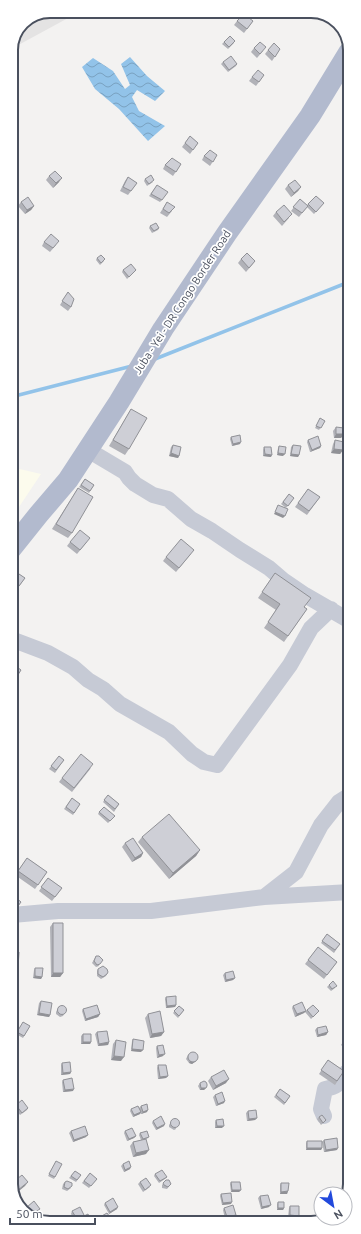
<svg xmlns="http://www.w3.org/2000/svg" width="361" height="1234" font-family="Ubuntu,sans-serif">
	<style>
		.commercial { fill: #fcfbed }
		.education { fill: #e4e3e3 }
		.water { fill: url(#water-waves) }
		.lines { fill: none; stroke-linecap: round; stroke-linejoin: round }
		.stream { stroke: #92c3e9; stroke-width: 3.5 }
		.minor { stroke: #c6cad5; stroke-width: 16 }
		.major { stroke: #b2bace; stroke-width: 21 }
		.wall { fill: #b1b2b8 }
		.shaded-wall { fill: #909196 }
		.building { fill: #cecfd6; stroke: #909196 }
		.labels { text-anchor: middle; stroke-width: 3.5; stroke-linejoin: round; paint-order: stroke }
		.street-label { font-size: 11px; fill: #4a505e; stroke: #fff }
		.rim { fill: none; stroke: #4a505e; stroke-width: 2 }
	</style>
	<defs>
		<pattern id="water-waves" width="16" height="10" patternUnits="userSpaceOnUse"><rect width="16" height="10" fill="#92c3e9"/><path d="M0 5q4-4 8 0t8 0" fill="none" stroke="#79a1c0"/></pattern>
	</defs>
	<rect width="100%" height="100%" fill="#f3f2f1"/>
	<path class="commercial" d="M11,467L41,474L11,519Z"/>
	<path class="education" d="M51,11H81L11,49L23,22Z"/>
	<path class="water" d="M130,57L147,76L165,91L155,101L137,90L132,97L139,111L165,126L148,141L119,109L95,89L82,67L93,58L113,71L125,89L130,85L121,64Z"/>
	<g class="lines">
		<path class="stream" d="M155,359L349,282
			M11,397L132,366"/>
		<path class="minor" d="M88,450L125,472L129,478L135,484L153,495L168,499L191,519L212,531L240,550L269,568L283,580L305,595L350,621
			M11,639L48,653L73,667L88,680L103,689L120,704L169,732L192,754L204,762L217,765L290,665L311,628L331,609
			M264,897L296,872L321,825L339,802L350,795
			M12,915L58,911H151L264,897L350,892
			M324,1116L321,1109L325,1089C345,1085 337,1079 350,1069"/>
		<path class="major" d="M11,549L39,514L68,480L119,402L163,329L227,233L310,116L349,52"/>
	</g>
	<path class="wall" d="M237,21H253L244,33L234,25Z
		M224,42L234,43L228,49L222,44Z
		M254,48L263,51L257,58L251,52Z
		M280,49L272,61L265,54L268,50Z
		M223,62L237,64L236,66L228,72L221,64Z
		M264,75L256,86L249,81L252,77Z
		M190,136L198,143L190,154L182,147Z
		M217,155L210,166L202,160L204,156Z
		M181,164L173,176L163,169L165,165Z
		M49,176L59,182L53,188L46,180Z
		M128,177L137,183L128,195L120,191L125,181Z
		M145,179L153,182L147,186L144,181Z
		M157,185L162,200L160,202L149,196Z
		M288,185L301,187L298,191L291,197L285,189Z
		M316,196L324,203L314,214L307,207L299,217L291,211L300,199L307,205Z
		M21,202L34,206L31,210L25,214L18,206Z
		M167,202L172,211L167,217L160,213Z
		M276,212L289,218L282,226L273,216Z
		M150,226L159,228L158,230L152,233L149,228Z
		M44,242L56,245L50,252L42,246Z
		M97,258L104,261L100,265L96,260Z
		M241,259L255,261L252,265L246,272L238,263Z
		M123,270H136L127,279L122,272Z
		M68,292L71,307L68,311L60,305Z
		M131,409L129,449L125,455L109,446Z
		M320,418L325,421L319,430L315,428Z
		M336,427L344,434L341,438H334L333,431Z
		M349,434V459H348L347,446L349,444H348L345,437L347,435Z
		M231,437L240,444L232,446L230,439Z
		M308,440L321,446L320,448L310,452L307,442Z
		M335,440L343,450L340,454L331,453L333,444Z
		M173,445L179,456L178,458L169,456L171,447Z
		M293,445L299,455L298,457L290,456L291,447Z
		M279,446L283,456L277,455L278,448Z
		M264,447L271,457L263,456V450Z
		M85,479L94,485L89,493L79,487Z
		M78,488L72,533L68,538L52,529Z
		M308,489L320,497L307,515L295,507Z
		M289,494L294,498L286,508L281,504Z
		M70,542H87L77,554L67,546Z
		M191,554L176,572L163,561L166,557Z
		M275,573L304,607L307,609L284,642L264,628L276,610L258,598Z
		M19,574L25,578L18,588L12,584Z
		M11,667L21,670L14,680L11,678Z
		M59,756L64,760L55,773L49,769Z
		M91,768L72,792L59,782L62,778Z
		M108,795L119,804L114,812L103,802Z
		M72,798L80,804L73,815L64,809Z
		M99,812L113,818L108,823L98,814Z
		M142,837L200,850L196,856L169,879L138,842Z
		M125,843L143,853L141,857L132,862L122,847Z
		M27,858L47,872L35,889L15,875Z
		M48,878L62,888L52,901L39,891Z
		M12,899L21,902L14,912L12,911Z
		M53,923L63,973L60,977H51L50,927Z
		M327,934L340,944L334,953L321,943Z
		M318,947L337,962L324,979L305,964Z
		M96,956L99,966L96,967L92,963Z
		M35,968L42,977L41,979L33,978L34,970Z
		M98,969L107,974L106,976L101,979L97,976V971Z
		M225,973L235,978L233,980L225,982L223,975Z
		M329,985L335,988L331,991L327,987Z
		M166,997L176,1005L175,1007L166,1008L165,999Z
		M41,1001L50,1015L49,1017L37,1015L39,1003Z
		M59,1006L64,1014L63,1016L60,1017L56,1014V1012Z
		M179,1006L184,1010L178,1018L173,1013Z
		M293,1006L306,1011L304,1013L295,1017L292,1008Z
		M83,1009L100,1014L98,1017L85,1021L82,1011Z
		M307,1010L317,1013L311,1019L305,1012Z
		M148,1014L164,1032L161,1036L150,1038L145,1018Z
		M23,1022L30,1026L23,1038L16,1034Z
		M317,1028L328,1032L326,1035L317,1037L315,1030Z
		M97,1032L109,1042L108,1045L98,1046L95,1034Z
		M83,1034L91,1042L90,1044H81V1036Z
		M133,1039L141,1052L131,1051L132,1041Z
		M116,1040L121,1061L111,1060L113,1044Z
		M343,1042L350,1048L347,1050L341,1045Z
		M157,1046L163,1056L157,1058L156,1048Z
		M188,1055L196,1061L192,1064L189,1063L186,1059Z
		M328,1060L344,1071L335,1085L319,1074Z
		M62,1063L71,1072L70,1074L61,1075V1065Z
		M158,1065L168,1076L166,1078L158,1079L157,1068Z
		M211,1077L226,1083L213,1090L208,1081Z
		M63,1080L73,1091L63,1092L62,1082Z
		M200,1083L207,1086L204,1090H200L198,1086Z
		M280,1089L290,1096L284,1105L274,1097Z
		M215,1095L224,1103L216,1106L213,1097Z
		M16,1105L28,1108L27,1110L20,1115L14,1107Z
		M141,1106L147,1112L141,1114V1113L140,1114L133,1117L130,1111L131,1109L139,1108Z
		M248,1111L257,1118L255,1120L247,1121L246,1113Z
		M319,1117L326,1120L321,1125L317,1119Z
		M173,1119L176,1129L174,1130L169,1127V1125Z
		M216,1120L222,1128H215V1122Z
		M153,1121L164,1126L156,1130L152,1123Z
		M71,1131L86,1137L73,1142L69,1133Z
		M125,1131L136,1136L134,1138L127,1141L124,1133Z
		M140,1133L148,1139H146V1154L133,1157L130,1146L133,1142L141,1140L139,1135Z
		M324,1140L337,1150L324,1152L322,1142Z
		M307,1141L322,1148L321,1150H306V1143Z
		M56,1161L55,1177L54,1179L48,1176Z
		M123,1164L130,1169L124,1172L121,1166Z
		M75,1171L81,1175L76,1182L69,1178Z
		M90,1173L97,1179L89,1188L82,1183Z
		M155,1174L167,1177L165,1179L159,1183L154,1176Z
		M166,1180L171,1184L167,1189L162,1188V1185Z
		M65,1182L71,1188L67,1191L62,1189L63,1184Z
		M140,1182L150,1187L143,1192L138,1184Z
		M231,1182L241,1190L239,1192H231L230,1184Z
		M281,1183L288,1191L287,1194H280V1185Z
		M221,1194L231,1204L222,1205L220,1196Z
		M260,1196L269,1207L261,1209L258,1198Z
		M278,1202L284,1208L283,1210H277V1204Z
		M105,1203L117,1209L109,1214L104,1205Z
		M290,1206L299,1216L297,1218L288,1217L289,1208Z
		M27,1207L38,1211L31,1216L26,1209Z
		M224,1208L236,1215L234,1217L225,1219L223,1210Z
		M72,1211L84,1215L83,1217L92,1223H76L78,1219L75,1221L71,1214Z
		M100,1217L112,1220L110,1223H100L98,1219Z"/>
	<path class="shaded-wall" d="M349,135V140L346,139Z
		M18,154L16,158L11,161L12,158Z
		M62,178L59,182L53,188L56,183Z
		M301,187L298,191L291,197L294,193Z
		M34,206L31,210L25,214L27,210Z
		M336,434H344L341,438H334Z
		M241,442L240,444L232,446L233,444Z
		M321,446L320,448L310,452L312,450Z
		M334,449L343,450L340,454L331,453Z
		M171,453L179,456L178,458L169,456Z
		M278,453L285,454L283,456L277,455Z
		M265,454L272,455L271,457L263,456Z
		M291,454L299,455L298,457L290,456Z
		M275,512L285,516L283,518L274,514Z
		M200,850L196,856L169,879L173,873Z
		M143,853L141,857L132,862L135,858Z
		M12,967L18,968L16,970L12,969Z
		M53,973H63L60,977H51Z
		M35,976L42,977L41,979L33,978Z
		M235,978L233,980L225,982L226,980Z
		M176,1005L175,1007L166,1008L167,1006Z
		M306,1011L304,1013L295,1017L297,1014Z
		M39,1013L50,1015L49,1017L37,1015Z
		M100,1014L98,1017L85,1021L86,1019Z
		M164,1032L161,1036L150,1038L152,1034Z
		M328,1032L326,1035L317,1037L318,1035Z
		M83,1042H91L90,1044H81Z
		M109,1042L108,1045L98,1046L99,1044Z
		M132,1049L143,1050L141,1052L131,1051Z
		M165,1054L163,1056L157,1058L159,1055Z
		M114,1056L124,1057L121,1061L111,1060Z
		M197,1059L196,1061L192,1064L189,1063L190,1061Z
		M71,1072L70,1074L61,1075L63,1073Z
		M168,1076L166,1078L158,1079L160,1077Z
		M229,1079L226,1083L213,1090L216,1086Z
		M201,1088H206L204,1090H200Z
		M74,1089L73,1091L63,1092L65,1090Z
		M225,1101L224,1103L216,1106L218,1104Z
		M148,1110L147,1112L141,1114L143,1112Z
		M141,1112L140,1114L133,1117L134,1115Z
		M257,1118L255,1120L247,1121L249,1119Z
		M165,1124L164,1126L156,1130L157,1128Z
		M217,1126H224L222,1128H215Z
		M88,1135L86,1137L73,1142L74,1140Z
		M136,1136L134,1138L127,1141L129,1139Z
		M307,1148H322L321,1150H306Z
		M338,1148L337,1150L324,1152L326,1150Z
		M149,1150L146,1154L133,1157L136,1153Z
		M131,1167L130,1169L124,1172L125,1170Z
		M28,1182L25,1186L14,1195L13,1194Z
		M232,1190H241L239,1192H231Z
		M288,1191L287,1194H280L281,1192Z
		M232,1202L231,1204L222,1205L223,1203Z
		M271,1205L269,1207L261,1209L262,1207Z
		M118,1207L117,1209L109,1214L110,1212Z
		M278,1208H284L283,1210H277Z
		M236,1215L234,1217L225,1219L227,1217Z
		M290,1215L299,1216L297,1218L288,1217Z"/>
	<path class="building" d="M244,14L253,21L247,29L237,21Z
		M230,36L235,41L229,47L224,42Z
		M260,42L266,47L260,54L254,48Z
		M274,43L280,49L275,57L268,50Z
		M231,56L237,64L229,70L223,62Z
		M258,70L264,75L259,82L252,77Z
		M190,136L198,143L193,150L185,143Z
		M14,148L18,154L12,158L11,149Z
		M210,150L217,155L213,162L204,156Z
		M172,158L181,164L176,172L165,165Z
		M55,171L62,178L56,183L49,176Z
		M151,175L154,180L149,184L145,179Z
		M128,177L137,183L131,191L123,187Z
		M295,180L301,187L294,193L288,185Z
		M157,185L168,192L162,200L151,194Z
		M316,196L324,203L316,212L308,204Z
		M28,197L34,206L27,210L21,202Z
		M300,199L308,206L302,213L293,207Z
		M167,202L175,207L169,213L163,209Z
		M284,205L292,214L284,222L276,212Z
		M11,220L14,226L11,228Z
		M156,223L159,228L154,231L150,226Z
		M51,234L59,241L53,248L44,242Z
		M247,253L255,261L249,268L241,259Z
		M101,255L105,259L101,263L97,258Z
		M131,264L136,270L129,277L123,270Z
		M68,292L74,299L71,307L62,301Z
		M131,409L147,418L129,449L113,440Z
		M320,418L325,421L321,428L316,426Z
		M336,427L344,428V434H336Z
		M349,434V442L347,435Z
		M240,435L241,442L233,444L231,437Z
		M318,436L321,446L312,450L308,440Z
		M335,440L344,442L343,450L334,449Z
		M173,445L181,447L179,456L171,453Z
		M293,445L301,446L299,455L291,454Z
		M279,446L286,447L285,454L278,453Z
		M264,447H271L272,455L265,454Z
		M85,479L94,485L90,491L81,485Z
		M78,488L93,497L72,533L56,524Z
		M308,489L320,497L309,511L298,503Z
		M289,494L294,498L288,506L283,502Z
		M278,505L288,509L285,516L275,512Z
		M80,530L90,538L80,550L70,542Z
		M181,539L194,550L179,568L166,557Z
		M275,573L311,598L304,607L307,609L288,636L268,622L280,604L262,592Z
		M19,574L25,578L19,586L13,582Z
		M13,664L21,670L16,678L11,675V667Z
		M81,754L93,764L74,788L62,778Z
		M59,756L64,760L56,770L51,766Z
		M108,795L119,804L115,809L104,800Z
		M72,798L80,804L74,813L66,807Z
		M104,807L115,816L110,821L99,812Z
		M169,814L200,850L173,873L142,837Z
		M133,838L143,853L135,858L125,843Z
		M27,858L47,872L38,885L18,871Z
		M48,878L62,888L55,897L41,887Z
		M14,896L21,902L15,910L12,907V899Z
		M53,923H63V973H53Z
		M327,934L340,944L335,950L322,941Z
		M12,937L15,946L12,947Z
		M318,947L337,962L327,975L308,960Z
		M12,952H19L18,968L12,967Z
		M96,956H99L103,960L100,964L97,965L94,961Z
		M103,966L107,969L108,972L107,974L103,977L98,974V969Z
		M35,968H43L42,977L35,976Z
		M233,971L235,978L226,980L225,973Z
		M333,981L337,986L332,989L329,985Z
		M176,996V1005L167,1006L166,997Z
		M41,1001L52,1003L50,1015L39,1013Z
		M302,1002L306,1011L297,1014L293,1006Z
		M97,1005L100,1014L86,1019L83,1009Z
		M313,1005L319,1011L313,1017L307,1010Z
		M57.5 1010a4.5 4.5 0 1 1 9 0a4.5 4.5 0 1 1-9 0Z
		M179,1006L184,1010L179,1016L174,1011Z
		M160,1011L164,1032L152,1034L148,1014Z
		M23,1022L30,1026L24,1036L17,1032Z
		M326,1026L328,1032L318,1035L317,1028Z
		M107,1031L109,1042L99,1044L97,1032Z
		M83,1034H91V1042H83Z
		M348,1038L350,1040V1047L348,1048L343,1042Z
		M133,1039L144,1041L143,1050L132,1049Z
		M116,1040L126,1042L124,1057L114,1056Z
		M163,1045L165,1054L159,1055L157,1046Z
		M188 1057a5 5 0 1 1 10 0a5 5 0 1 1-10 0Z
		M328,1060L344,1071L337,1081L321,1070Z
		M70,1062L71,1072L63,1073L62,1063Z
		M158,1065H166L168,1076L160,1077Z
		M224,1070L229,1079L216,1086L211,1077Z
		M72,1078L74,1089L65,1090L63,1080Z
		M204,1081L206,1082L207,1084V1086L206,1088H201L200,1083Z
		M280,1089L290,1096L285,1103L276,1095Z
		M222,1092L225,1101L218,1104L215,1095Z
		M22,1100L28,1108L22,1113L16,1105Z
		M147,1104L148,1110L143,1112L141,1106Z
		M138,1106L141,1112L134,1115L131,1109Z
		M256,1110L257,1118L249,1119L248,1111Z
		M322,1115L326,1120L323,1123L319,1117Z
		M161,1116L165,1124L157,1128L153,1121Z
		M170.5 1123a4.5 4.5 0 1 1 9 0a4.5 4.5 0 1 1-9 0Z
		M223,1119L224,1126H217L216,1120Z
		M85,1126L88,1135L74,1140L71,1131Z
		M132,1128L136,1136L129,1139L125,1131Z
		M147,1131L149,1137L143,1139L140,1133Z
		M337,1138L338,1148L326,1150L324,1140Z
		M146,1139L149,1150L136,1153L133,1142Z
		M307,1141H322V1148H307Z
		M56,1161L62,1164L55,1177L49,1174Z
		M129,1161L131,1167L125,1170L123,1164Z
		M162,1170L167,1177L160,1181L155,1174Z
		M75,1171L81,1175L77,1180L71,1176Z
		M90,1173L97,1179L91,1186L84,1181Z
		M22,1175L28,1182L13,1194L12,1191V1183Z
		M146,1178L151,1185L145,1190L140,1182Z
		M166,1180H169L171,1184L168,1187L164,1185L163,1183Z
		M67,1181L72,1183V1186L68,1189L64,1187L65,1182Z
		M231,1182H240L241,1190H232Z
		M281,1183H289L288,1191L281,1192Z
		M231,1193L232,1202L223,1203L221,1194Z
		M268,1195L271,1205L262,1207L260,1196Z
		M113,1198L118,1207L110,1212L105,1203Z
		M34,1201L40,1209L32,1214L27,1207Z
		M278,1202H284V1208H278Z
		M233,1205L236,1215L227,1217L224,1208Z
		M290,1206H299V1216L290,1215Z
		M80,1207L84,1215L77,1219L72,1211Z
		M23,1208L30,1216L24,1213L22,1209Z
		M107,1213L112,1220L108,1223H103L100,1217Z
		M88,1214L92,1223H80L78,1219Z"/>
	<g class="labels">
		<g class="street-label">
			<text transform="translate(182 302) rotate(-57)" y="4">Juba - Yei - DR Congo Border Road</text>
		</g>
	</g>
	<path d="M0 0H361V1234H0ZM50 18H311A32 32 0 0 1 343 50V1184A32 32 0 0 1 311 1216H50A32 32 0 0 1 18 1184V50A32 32 0 0 1 50 18Z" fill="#fff" fill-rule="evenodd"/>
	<path class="rim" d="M50 18H311A32 32 0 0 1 343 50V1184A32 32 0 0 1 311 1216H50A32 32 0 0 1 18 1184V50A32 32 0 0 1 50 18Z"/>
	<g transform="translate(333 1206) rotate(148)"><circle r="19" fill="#ffffff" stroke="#b7b9bf"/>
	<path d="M0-3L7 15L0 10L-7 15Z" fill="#2249dc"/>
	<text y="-6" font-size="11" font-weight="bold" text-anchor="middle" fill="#4a505e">N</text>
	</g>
	<path d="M10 1218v6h85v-6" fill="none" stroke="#4a505e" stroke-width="2"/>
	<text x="16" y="1218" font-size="12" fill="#4a505e" stroke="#ffffff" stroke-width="3" paint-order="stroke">50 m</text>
</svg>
